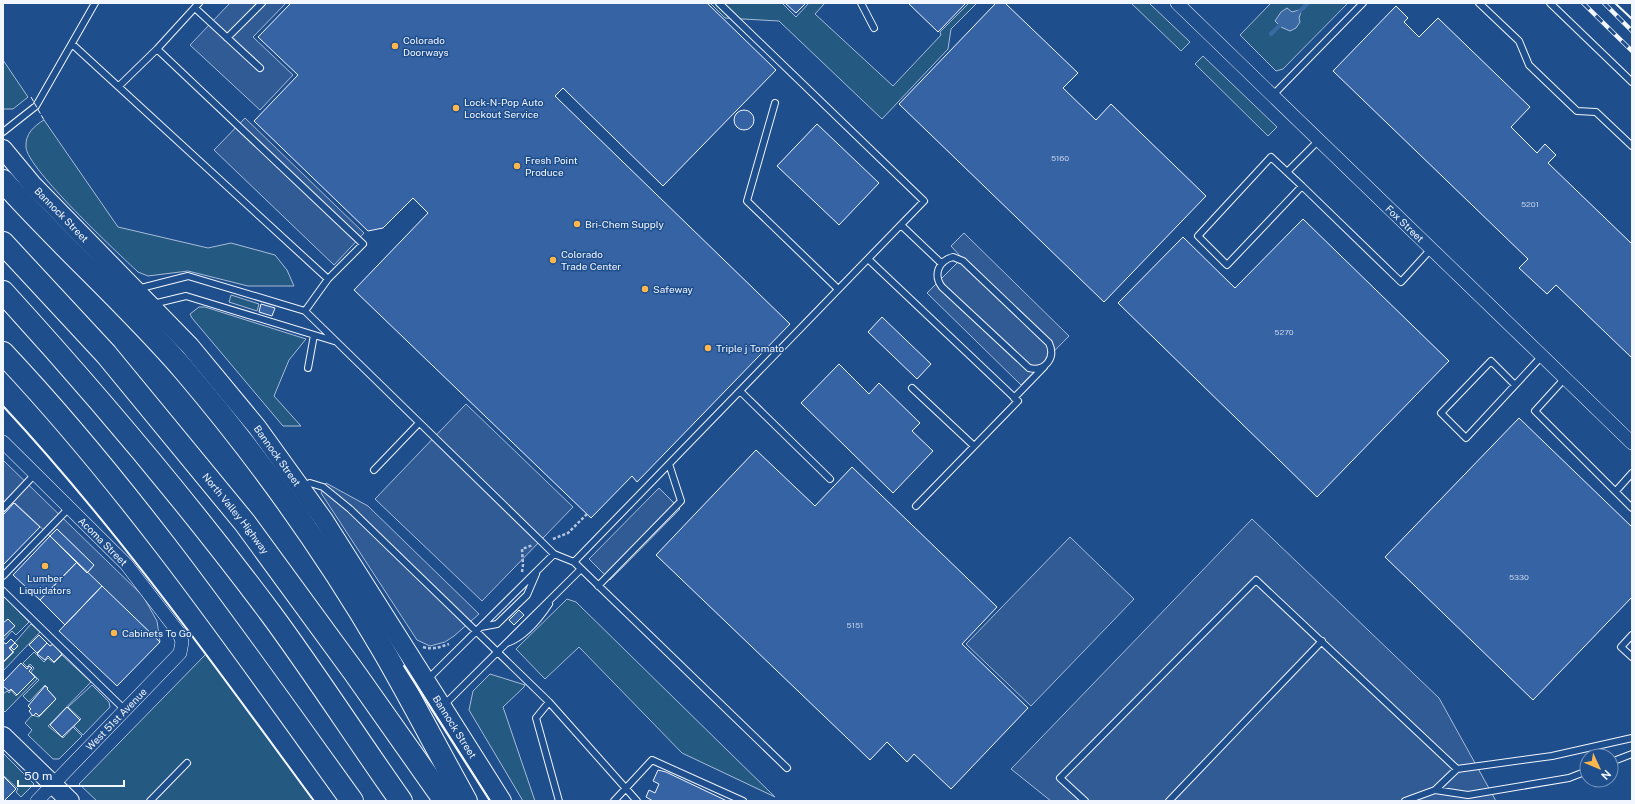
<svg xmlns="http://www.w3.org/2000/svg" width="1635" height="804" font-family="'Public Sans',sans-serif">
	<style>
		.green { fill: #245a82; stroke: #a8bbd7 }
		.parking { fill: #305b95; stroke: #a8bbd7 }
		.water { fill: #3b69a3; stroke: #a8bbd7 }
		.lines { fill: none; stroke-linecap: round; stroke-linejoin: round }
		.stream { stroke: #3b69a3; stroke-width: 4 }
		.building { fill: #3563a3; stroke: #f2f6ff }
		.lane-casing { stroke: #f2f6ff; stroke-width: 8 }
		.street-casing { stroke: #f2f6ff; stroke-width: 14 }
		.secondary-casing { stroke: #f2f6ff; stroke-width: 20 }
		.highway-casing { stroke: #f2f6ff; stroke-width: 24 }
		.path { stroke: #b3c4dc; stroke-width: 2.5; stroke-dasharray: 3 2; stroke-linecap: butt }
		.lane { stroke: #1f4e8c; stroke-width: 6 }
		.street { stroke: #1f4e8c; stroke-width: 13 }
		.secondary { stroke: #1f4e8c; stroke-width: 18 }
		.highway { stroke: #1f4e8c; stroke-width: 22 }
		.rail-casing { stroke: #f2f6ff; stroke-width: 4.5 }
		.rail { stroke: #1f4e8c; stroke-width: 3; stroke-dasharray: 9; stroke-linecap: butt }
		.fence { stroke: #f2f6ff; stroke-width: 1; stroke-dasharray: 5 2; stroke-linecap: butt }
		.wall { stroke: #f2f6ff; stroke-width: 2 }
		.poi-dot { fill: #ffb74d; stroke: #1f4e8c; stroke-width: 1.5 }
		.labels { text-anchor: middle; stroke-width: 3; stroke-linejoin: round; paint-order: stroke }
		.number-label { font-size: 8px; fill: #c3d1e8 }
		.poi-label { font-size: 10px; fill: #f2f6ff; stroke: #1f4e8c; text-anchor: start }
		.street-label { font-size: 10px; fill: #f2f6ff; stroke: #1f4e8c }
	</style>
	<rect width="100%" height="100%" fill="#1f4e8c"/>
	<path class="green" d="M710,3H782L796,17L809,3H825L815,14L893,86L941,35L940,32L969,3H977L951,29L948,49L882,119L779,21L725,18Z
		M1131,3H1149L1190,42L1181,51Z
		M1271,3H1348L1283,69L1276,71L1240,35Z
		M1203,56L1277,127L1268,136L1195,64Z
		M3,60L28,97L13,109H3Z
		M44,120L118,227L208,248L231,243L275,255L287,270L294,286H248L188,271L148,276L138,272C118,253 27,169 26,147C25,134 34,126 44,120Z
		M231,295L259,304L257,311L229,302Z
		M199,307H205L306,339L289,360L274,396L301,426H283L192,318L190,314Z
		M5,597L29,622L16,635L12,631L3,641V599Z
		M567,599L576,602L775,797L682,753L579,647L545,679L516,649Z
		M31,624L40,632L3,671V663L14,652L10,648Z
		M34,652L44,662L48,658L54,663L62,655L91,682L48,726L63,738L73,727L82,736L59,759H53L28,735L32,730L25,723L32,715L39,717L56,699L47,689L48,688L45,685L29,702L23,696L39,680L31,672L34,668L30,664L27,667L23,663Z
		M206,654L314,801H97L79,784Z
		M490,674L525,685L524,687L503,707L535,801H523L469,710L473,691Z
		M35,677L37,679L5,712L3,710V694L7,691L9,693L11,690L16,696Z
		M92,685L109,702L110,707L83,735L74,726L81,719L68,707Z
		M3,753L34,784L21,797L16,792L18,789L3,775Z"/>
	<path class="parking" d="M230,3H286L253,37L293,75L260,110L190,45Z
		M245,118L364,233L334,265L214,150Z
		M964,233L1069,336L1021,385L927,293L962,258L951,246Z
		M466,404L573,507L482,601L375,499Z
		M3,460L143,596L157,621L160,642L87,573L94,565L57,529L50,536L15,503L3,515Z
		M326,483L368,506L479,614L454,636L445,642L430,646L417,640L321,493Z
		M659,488L680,509L610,580L589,559Z
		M1252,519L1439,698L1496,801H1051L1011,769Z
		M1070,537L1134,599L1031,706L966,644Z"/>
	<path class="water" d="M1287,8L1292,12L1299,10L1301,12L1299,18L1300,22L1296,28L1290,31L1281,27L1275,21L1281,12Z"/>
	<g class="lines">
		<path class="stream" d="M1297,14L1308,3
			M1271,34L1283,22"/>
	</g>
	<path class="building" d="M291,3H707L776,70L663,186L563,88L555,96L790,324L637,482L632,476L591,518L354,290L428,213L413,198L383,228L368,231L254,121L298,75L258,37Z
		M785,3H806L796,13Z
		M908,3H966L938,32Z
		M996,3H1005L1078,73L1063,88L1096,120L1111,104L1206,196L1104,302L899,104Z
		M1396,6L1408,18L1404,22L1419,37L1438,18L1530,107L1511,127L1537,153L1545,144L1556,155L1548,163L1632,244V358L1556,285L1547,294L1519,268L1528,259L1333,71Z
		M734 120a10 10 0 1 1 20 0a10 10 0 1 1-20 0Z
		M817,124L879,183L839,225L777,166Z
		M1303,219L1449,361L1317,497L1118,303L1183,237L1235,288Z
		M261,304L275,308L272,316L259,312Z
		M882,317L931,364L917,379L868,332Z
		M839,364L869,394L879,383L920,423L912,431L933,451L893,493L801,403Z
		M1519,418L1632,527V597L1533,700L1385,557Z
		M756,450L815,506L852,467L997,607L962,644L1028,708L951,789L914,754L907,762L887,742L870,760L656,555Z
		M14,503L40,527L3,565V515Z
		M57,529L94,565L87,573L50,536Z
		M50,536L77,562L40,600L13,575Z
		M77,562L102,586L65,625L40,600Z
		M102,586L160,642L117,686L59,631Z
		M519,610L524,615L514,625L509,620Z
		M8,619L15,626L3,637V623Z
		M39,635L47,643L37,653L29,645Z
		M11,639L15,643L9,648L13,652L3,662V642L6,644Z
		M15,643L18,646L14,650L11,647Z
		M47,643L50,646L53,644L62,654L54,662L48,656L45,660L37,654Z
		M21,663L27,669L29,666L32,668L29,671L35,677L17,695L11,689L9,691L3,686V682Z
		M45,686L48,688L47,689L56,699L39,716L36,713L33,716L29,711L31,709L28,706Z
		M67,707L80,720L62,737L50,725Z
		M658,770L666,772L727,801H653L646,797L649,790L655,793L659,784L653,781Z
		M3,776L16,789L4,801H3Z"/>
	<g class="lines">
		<defs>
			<path id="lane" d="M861,3L874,28
				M1479,3L1519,41L1529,65L1577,111L1596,112L1632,146
				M1550,3L1632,82
				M195,8L260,68
				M227,38L262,3
				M72,44L328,279
				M157,49L363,244L328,279L305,311
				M119,86L157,49L199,3
				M1273,95L1363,3
				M775,103L747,201L838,289
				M3,132L36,106L95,3
				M1287,172L1319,140
				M1302,186L1271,157L1198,236L1227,265L1302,186L1401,282L1431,249
				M901,225L941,263
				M953,257L963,261L1049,343C1056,358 1045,372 1029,368L942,287C933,275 938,261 953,257Z
				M868,259L1018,401L916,506
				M137,289L188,276L305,311L554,554L574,562L787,768
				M153,304L186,296L334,341
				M308,368L314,335
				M1565,378L1535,411L1632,508
				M1515,385L1491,361L1441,413L1466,438L1542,356
				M912,388L974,446
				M740,391L830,479
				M1014,398L1044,367
				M374,470L419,423
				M303,486L310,483L323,487L350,509L549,702L536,718L559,801
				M1616,491L1632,473
				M3,508L35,474
				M574,562L924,201L719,3
				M3,576L69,508
				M598,586L681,501L669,464
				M3,591L125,710
				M481,627L497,624L527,595L536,574
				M1632,635L1621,647L1632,657
				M507,643C524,637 539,619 549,604
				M427,680L554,554
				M549,702L637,801
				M443,706L581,569
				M1611,762L1632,754
				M1435,790L1468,795L1569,778L1587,771
				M150,801L187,763
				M614,801L652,760L743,801
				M1085,801L1060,778L1256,580L1457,769
				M1169,801L1322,641
				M1405,801L1435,790L1457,769L1552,756L1632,738"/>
			<g id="street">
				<path id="s1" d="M1177,3L1632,443"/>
				<path id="s2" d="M3,442L126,564L179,633L182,642L180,653L37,801"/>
			</g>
			<g id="secondary">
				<path id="s3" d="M3,149L32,184L190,346L257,427L324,520L502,801"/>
				<path d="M3,736L70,801"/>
			</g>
			<g id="highway">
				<path d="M3,181C61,246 127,304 184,370C258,457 326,552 383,650C412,700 438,751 466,801"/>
				<path id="s4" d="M3,243L106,354L245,523L354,672L445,801"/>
				<path d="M3,292C97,395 188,503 271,614C316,675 357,739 401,801"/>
				<path d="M3,353C133,491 241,647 352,801"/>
			</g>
		</defs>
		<use href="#lane" class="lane-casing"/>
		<use href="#street" class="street-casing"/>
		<use href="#secondary" class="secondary-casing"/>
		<use href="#highway" class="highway-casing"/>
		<path class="path" d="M553,539L568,533L587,514
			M522,572L523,565L522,549L533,545
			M423,647C433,650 440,647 449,644"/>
		<use href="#lane" class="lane"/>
		<use href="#street" class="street"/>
		<use href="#secondary" class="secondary"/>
		<use href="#highway" class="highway"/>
		<defs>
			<path id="rail" d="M1583,3L1632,51
				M1604,3L1632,31"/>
		</defs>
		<use href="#rail" class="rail-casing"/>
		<use href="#rail" class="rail"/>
		<path class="fence" d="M31,97L44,120"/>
		<path class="wall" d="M1615,3L1632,19
			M3,406C118,530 214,665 314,801
			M404,666L490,801"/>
	</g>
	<g class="poi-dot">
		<circle cx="395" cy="46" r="4"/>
		<circle cx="456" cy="108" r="4"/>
		<circle cx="517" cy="166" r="4"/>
		<circle cx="577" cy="224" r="4"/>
		<circle cx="553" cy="260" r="4"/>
		<circle cx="645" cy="289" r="4"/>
		<circle cx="708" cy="348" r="4"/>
		<circle cx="45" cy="566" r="4"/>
		<circle cx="114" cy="633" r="4"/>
	</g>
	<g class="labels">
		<g class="number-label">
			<text x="1060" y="161">5160</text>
			<text x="1530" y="207">5201</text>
			<text x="1284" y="335">5270</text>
			<text x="1519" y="580">5330</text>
			<text x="855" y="628">5151</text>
		</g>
		<g class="poi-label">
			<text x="403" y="44">Colorado<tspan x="403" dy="12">Doorways</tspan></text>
			<text x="464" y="106">Lock-N-Pop Auto<tspan x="464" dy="12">Lockout Service</tspan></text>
			<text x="525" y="164">Fresh Point<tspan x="525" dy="12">Produce</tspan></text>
			<text x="585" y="228">Bri-Chem Supply</text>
			<text x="561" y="258">Colorado<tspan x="561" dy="12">Trade Center</tspan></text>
			<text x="653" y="293">Safeway</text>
			<text x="716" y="352">Triple j Tomato</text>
			<text x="45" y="582" text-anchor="middle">Lumber<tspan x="45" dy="12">Liquidators</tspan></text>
			<text x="122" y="637">Cabinets To Go</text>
		</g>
		<g class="street-label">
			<text dy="4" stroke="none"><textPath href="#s3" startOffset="88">Bannock Street</textPath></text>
			<text dy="4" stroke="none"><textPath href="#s1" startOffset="317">Fox Street</textPath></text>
			<text dy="4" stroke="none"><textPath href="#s3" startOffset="412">Bannock Street</textPath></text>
			<text dy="4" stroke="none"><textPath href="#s4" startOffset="357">North Valley Highway</textPath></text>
			<text dy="4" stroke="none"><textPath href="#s2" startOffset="141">Acoma Street</textPath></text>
			<text transform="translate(116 719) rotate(-46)" y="4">West 51st Avenue</text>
			<text dy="4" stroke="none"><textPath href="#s3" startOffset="736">Bannock Street</textPath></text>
		</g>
	</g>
	<rect width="1635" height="804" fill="none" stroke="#f2f6ff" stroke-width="8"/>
	<g transform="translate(1599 768) rotate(134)"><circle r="19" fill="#1f4e8c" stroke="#7391ba"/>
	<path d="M0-3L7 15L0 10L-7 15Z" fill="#ffb74d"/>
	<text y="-6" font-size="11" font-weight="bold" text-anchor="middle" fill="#f2f6ff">N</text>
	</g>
	<path d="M18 780v6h106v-6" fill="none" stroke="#f2f6ff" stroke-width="2"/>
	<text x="24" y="780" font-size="12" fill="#f2f6ff" stroke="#1f4e8c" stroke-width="3" paint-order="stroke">50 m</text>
</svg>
